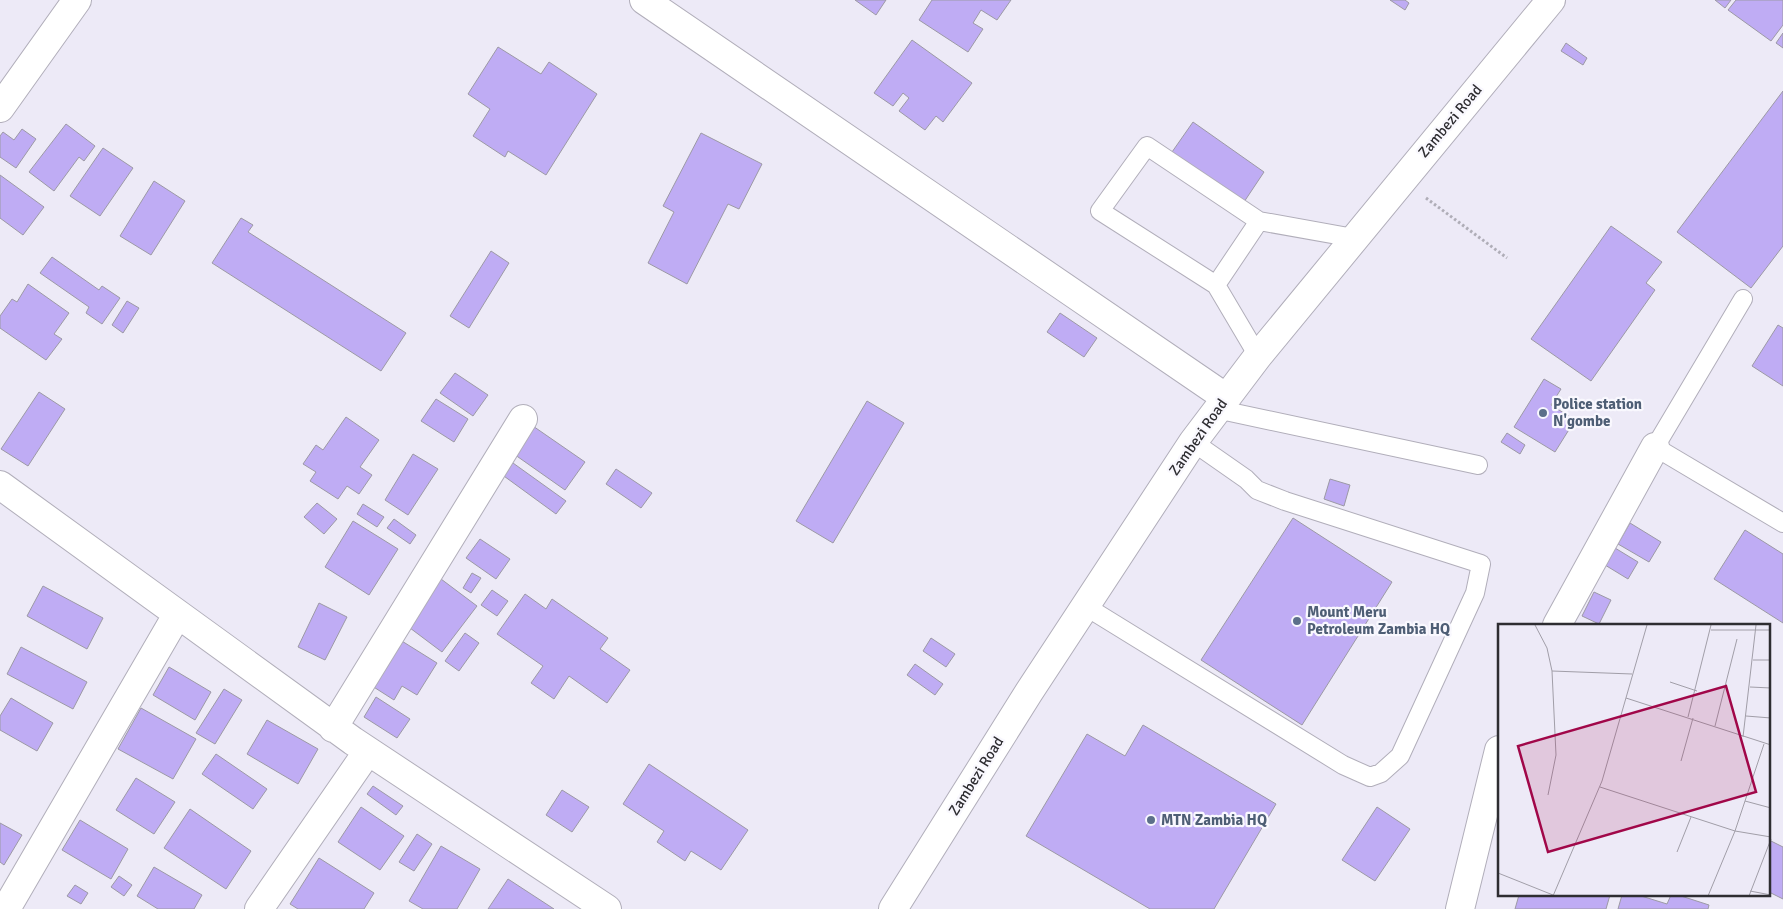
<svg xmlns="http://www.w3.org/2000/svg" width="1783" height="909" font-family="Signika,sans-serif">
	<style>
		.building { fill: #bfacf4; stroke: #9c99a5 }
		.lines { fill: none; stroke-linecap: round; stroke-linejoin: round }
		.service-casing { stroke: #b1aeba; stroke-width: 20 }
		.minor-casing { stroke: #b1aeba; stroke-width: 30 }
		.secondary-casing { stroke: #b1aeba; stroke-width: 30 }
		.path { stroke: #afadb7; stroke-width: 3; stroke-dasharray: 2.5 2.5; stroke-linecap: butt }
		.service { stroke: #fff; stroke-width: 18 }
		.minor { stroke: #fff; stroke-width: 28 }
		.secondary { stroke: #fff; stroke-width: 28 }
		.service-dot { fill: #5c6f8a; stroke: #f9f8fe; stroke-width: 2 }
		.labels { text-anchor: middle; stroke-width: 4.5; stroke-linejoin: round; paint-order: stroke }
		.street-label { font-size: 15px; fill: #2e2d31; stroke: #f9f8fe }
		.service-label { font-size: 15px; font-weight: bold; fill: #4e5e75; stroke: #f9f8fe; text-anchor: start }
		.inset-road { fill: none; stroke: #a19ea8; stroke-width: 1 }
		.view { fill: #a10749; fill-opacity: 0.15; stroke: #a10749; stroke-width: 2.5 }
		.inset-edge { fill: none; stroke: #2e2d31; stroke-width: 2.5 }
	</style>
	<rect width="100%" height="100%" fill="#edeaf7"/>
	<path class="building" d="M855,0H886L876,15Z
		M932,0H1011L997,20L981,10L973,23L983,29L968,52L919,20Z
		M1390,0H1405L1409,3L1405,10Z
		M1715,0H1731L1725,8Z
		M1736,0H1783V25L1771,41L1728,10Z
		M1783,33V48L1776,43Z
		M912,40L972,83L943,122L936,116L925,130L899,111L909,98L903,93L893,106L874,93Z
		M1566,43L1587,58L1583,65L1561,51Z
		M498,47L541,74L549,62L597,94L546,175L508,151L505,157L473,136L490,109L468,94Z
		M1783,91V246L1751,288L1677,232Z
		M1193,122L1264,172L1244,202L1172,152Z
		M66,124L95,146L84,161L79,157L54,191L29,172Z
		M22,129L36,139L16,168L0,157V136L3,132L14,140Z
		M701,133L762,164L739,209L728,204L687,284L648,263L674,212L663,206Z
		M103,148L133,168L100,216L70,196Z
		M0,175L44,207L23,235L0,218Z
		M154,181L185,201L151,255L120,236Z
		M241,218L253,225L248,232L406,333L381,371L212,263Z
		M1611,226L1662,262L1646,283L1655,290L1591,381L1531,339Z
		M491,251L509,263L469,328L450,316Z
		M52,257L99,290L102,286L120,298L102,324L86,313L89,307L40,273Z
		M28,284L69,313L54,334L62,339L46,360L0,328V316L12,299L17,302Z
		M127,301L139,308L123,333L112,325Z
		M1060,313L1097,338L1084,357L1047,332Z
		M1778,325L1783,328V386L1752,366Z
		M455,373L488,395L473,416L440,393Z
		M1544,379L1561,389L1551,405L1575,420L1555,452L1514,427Z
		M39,392L65,409L28,466L1,449Z
		M436,399L468,419L454,442L421,421Z
		M867,401L904,423L833,543L796,521Z
		M346,417L379,440L360,467L372,475L359,494L347,486L338,499L310,481L316,472L303,464L316,445L323,450Z
		M530,424L585,462L565,490L511,452Z
		M1507,433L1525,445L1520,454L1501,442Z
		M413,454L438,469L408,515L385,500Z
		M506,458L566,501L556,514L497,471Z
		M616,469L652,493L641,508L606,484Z
		M1330,479L1350,485L1344,506L1324,499Z
		M317,503L337,519L324,534L304,517Z
		M363,504L384,517L377,527L357,514Z
		M1293,518L1392,582L1302,725L1201,660Z
		M394,519L416,535L410,544L387,528Z
		M353,521L398,549L369,595L325,567Z
		M1630,523L1661,542L1649,562L1618,544Z
		M1745,530L1783,554V623L1714,579Z
		M480,539L510,559L496,579L466,558Z
		M1615,548L1638,562L1628,579L1605,565Z
		M472,573L481,578L471,593L463,588Z
		M437,576L477,606L442,652L402,622Z
		M43,586L103,618L87,649L27,616Z
		M492,590L508,601L497,616L481,605Z
		M1594,592L1611,600L1599,624L1582,616Z
		M525,594L546,609L552,599L608,638L600,649L630,670L607,703L569,676L554,699L531,683L543,666L497,634Z
		M319,603L347,617L325,660L298,647Z
		M465,633L479,643L459,671L445,661Z
		M397,638L437,663L417,695L402,686L394,700L369,684Z
		M931,638L955,654L946,667L923,651Z
		M21,647L87,682L73,709L7,674Z
		M915,664L943,684L935,695L907,675Z
		M169,667L211,692L195,720L153,695Z
		M224,689L242,700L215,744L196,733Z
		M376,697L410,719L397,738L364,717Z
		M11,698L53,723L37,751L0,730V716Z
		M141,708L196,739L173,779L118,749Z
		M267,720L318,749L298,784L247,754Z
		M1143,725L1276,804L1214,909H1150L1026,836L1087,734L1125,756Z
		M216,754L267,789L253,809L202,774Z
		M649,764L748,830L721,870L691,851L685,861L657,842L664,831L623,804Z
		M136,778L175,802L154,834L116,810Z
		M373,786L403,806L396,815L367,794Z
		M562,790L589,807L572,832L546,815Z
		M361,807L404,836L380,870L338,842Z
		M1377,807L1410,829L1375,881L1342,860Z
		M190,809L251,851L226,889L164,848Z
		M80,820L128,849L111,879L62,850Z
		M0,823L22,835L4,865L0,862Z
		M417,834L432,844L414,871L399,862Z
		M1769,840L1783,847V899L1769,892Z
		M441,846L480,869L457,909H423L409,901Z
		M319,858L374,893L364,909H298L290,904Z
		M154,867L202,895L194,909H158L137,896Z
		M119,876L132,885L124,896L111,887Z
		M508,879L554,909H488Z
		M75,885L88,893L81,904L67,896Z
		M1519,895H1610L1606,909H1515Z
		M1622,895H1638L1667,904L1671,895H1678L1709,905L1708,909H1618Z"/>
	<g class="lines">
		<defs>
			<path id="service" d="M1216,285L1259,221
				M1743,299L1655,447L1783,523
				M1258,356L1216,285L1100,211L1147,146L1259,221L1354,238
				M1216,409L1478,465
				M1085,606L1343,765L1370,777L1381,773L1400,756L1475,593L1481,564L1285,501L1257,490L1246,479L1193,442"/>
			<path id="minor" d="M644,0L1225,397
				M0,108L77,0
				M0,485L353,741L607,909
				M1557,625L1655,447
				M333,728L523,419
				M6,909L177,615
				M259,909L368,751
				M1460,909L1499,750"/>
			<path id="secondary" d="M893,909L1029,692L1193,442L1258,356L1551,0"/>
		</defs>
		<use href="#service" class="service-casing"/>
		<use href="#minor" class="minor-casing"/>
		<use href="#secondary" class="secondary-casing"/>
		<path class="path" d="M1426,198L1507,258"/>
		<use href="#service" class="service"/>
		<use href="#minor" class="minor"/>
		<use href="#secondary" class="secondary"/>
	</g>
	<g class="service-dot">
		<circle cx="1543" cy="413" r="5"/>
		<circle cx="1297" cy="621" r="5"/>
		<circle cx="1151" cy="820" r="5"/>
	</g>
	<g class="labels">
		<g class="street-label">
			<text transform="translate(1450 121) rotate(-50)" y="5">Zambezi Road</text>
			<text transform="translate(1198 437) rotate(-55)" y="5">Zambezi Road</text>
			<text transform="translate(976 776) rotate(-58)" y="5">Zambezi Road</text>
		</g>
		<g class="service-label">
			<text x="1553" y="409">Police station<tspan x="1553" dy="17">N'gombe</tspan></text>
			<text x="1307" y="617">Mount Meru<tspan x="1307" dy="17">Petroleum Zambia HQ</tspan></text>
			<text x="1161" y="825">MTN Zambia HQ</text>
		</g>
	</g>
	<g transform="translate(1498 624)">
		<rect width="272" height="272" fill="#edeaf7"/>
		<path class="inset-road" d="M37,1L49,24L54,47L58,131L50,171M213,6H273M255,36H273M54,47L134,50M172,58L199,67M252,63L273,64M128,74L273,121M248,92L273,94M190,93L213,1M217,102L239,15M245,113L258,1M183,137L195,94M102,163L237,207L273,213M247,177L273,184M179,228L193,193M0,249L55,271M252,267L273,271M55,272L104,157L149,1M210,272L237,207L266,120M251,272L273,215"/>
		<path class="view" d="M228,62L258,168L50,228L20,122Z"/>
		<rect width="272" height="272" class="inset-edge"/>
	</g>
</svg>
